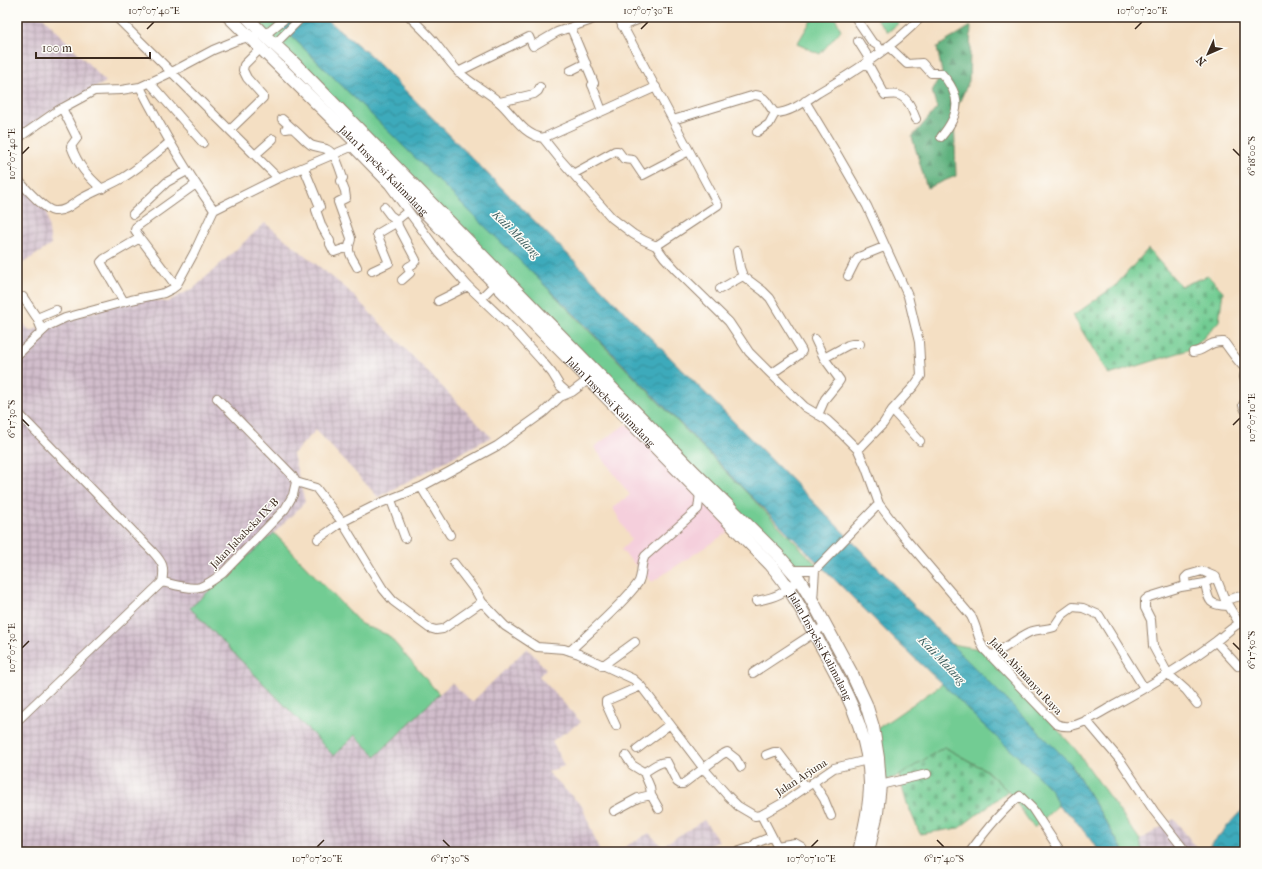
<svg xmlns="http://www.w3.org/2000/svg" width="1262" height="869" font-family="'IM FELL French Canon',serif">
	<style>
		.built { fill: #f5cfdc }
		.industrial { fill: url(#industrial-grid) }
		.green { fill: #72cc93; stroke: #567b58 }
		.forest { fill: url(#forest-firs); stroke: #4c6d4e }
		.cemetery { fill: url(#cemetery-stones); stroke: #567b58 }
		.water { fill: url(#water-waves); stroke: #3c6a6c }
		.lines { fill: none; stroke-linecap: round; stroke-linejoin: round }
		.street-casing { stroke: #988470; stroke-width: 10 }
		.primary-casing { stroke: #988470; stroke-width: 14 }
		.street { stroke: #fff; stroke-width: 8 }
		.primary { stroke: #fff; stroke-width: 12 }
		.ticks { fill: none; stroke: #3b2a1e; stroke-width: 1.5 }
		.labels { text-anchor: middle; stroke-width: 3; stroke-linejoin: round; paint-order: stroke }
		.street-label { font-size: 11px; fill: #3b2a1e; stroke: #fdfcf7 }
		.water-label { font-size: 12px; font-style: italic; fill: #3b5d5d; stroke: #fdfcf7 }
		.neatline { fill: none; stroke: #3b2a1e; stroke-width: 1.5 }
		.ticks-label { font-size: 10px; text-anchor: middle; fill: #3b2a1e }
	</style>
	<defs>
		<pattern id="industrial-grid" width="8" height="8" patternUnits="userSpaceOnUse"><rect width="8" height="8" fill="#d1bdcc"/><path d="M0 4h8M4 0v8" fill="none" stroke="#ab9aa5"/></pattern>
		<pattern id="forest-firs" width="22" height="20" patternUnits="userSpaceOnUse"><rect width="22" height="20" fill="#5db07d"/><path d="M5 1l3.5 6h-7zM16 11l3.5 6h-7z" fill="#4e8f66"/></pattern>
		<pattern id="cemetery-stones" width="16" height="16" patternUnits="userSpaceOnUse"><rect width="16" height="16" fill="#72cc93"/><path d="M2 7V4a2 2 0 0 1 4 0v3zM10 15v-3a2 2 0 0 1 4 0v3z" fill="#64af7e"/></pattern>
		<pattern id="water-waves" width="16" height="10" patternUnits="userSpaceOnUse"><rect width="16" height="10" fill="#3caabb"/><path d="M0 5q4-4 8 0t8 0" fill="none" stroke="#348b97"/></pattern>
	</defs>
	<rect width="100%" height="100%" fill="#fdfcf7"/>
	<filter id="ink" filterUnits="userSpaceOnUse"><feTurbulence type="fractalNoise" baseFrequency=".025" numOctaves="2"/><feDisplacementMap in="SourceGraphic" scale="8" xChannelSelector="R" yChannelSelector="G"/><feConvolveMatrix kernelMatrix="1 2 1 2 8 2 1 2 1" color-interpolation-filters="sRGB"/></filter>
	<filter id="wash" filterUnits="userSpaceOnUse"><feTurbulence type="fractalNoise" baseFrequency=".012" numOctaves="4" result="noise"/><feDisplacementMap in="SourceGraphic" scale="16" xChannelSelector="R" yChannelSelector="G"/><feGaussianBlur stdDeviation="0.9" result="paint"/><feColorMatrix in="noise" values="0 0 0 0 0 0 0 0 0 0 0 0 0 0 0 0 0 1.4 0 .05"/><feComposite in="paint" operator="in"/></filter>
	<g filter="url(#wash)">
		<rect width="100%" height="100%" fill="#f4dfc3"/>
		<path class="built" d="M626,424L731,530L652,582L621,550L631,540L613,508L630,495L594,447Z"/>
		<path class="industrial" d="M17,17H43L106,82L46,114L17,134Z
			M17,174L45,201L51,245L17,267Z
			M265,223L347,289L491,437L378,497L316,430L293,454L305,502L274,533L361,624L388,635L439,694L452,683L472,702L527,648L546,669L539,676L581,722L552,741L564,766L547,772L582,806L600,852H17V314L29,331L140,298L167,302L194,288Z
			M1174,819L1200,852H1143L1140,840Z
			M704,820L719,841L698,852H616L649,833L662,846Z"/>
		<path class="green" d="M248,17H272L522,262L818,566L791,570Z
			M812,17H835L841,30L820,54L797,44L812,19Z
			M875,17H906L888,32Z
			M274,533L361,624L388,635L439,694L376,756L355,735L334,756L190,608Z
			M951,644L986,650L1076,750L1140,840L1143,852H1124L1071,764Z
			M957,674L1067,797L1034,828L1008,791L986,770L944,747L899,776L877,783L874,731Z"/>
		<path class="forest" d="M971,26L969,81L954,114L956,176L927,188L912,137L937,108L932,91L942,73L937,47Z"/>
		<path class="cemetery" d="M1148,249L1181,286L1208,276L1223,291L1219,321L1194,348L1109,375L1073,316L1116,285Z
			M944,747L985,770L1008,791L959,828L920,834L906,801L899,776Z"/>
		<path class="water" d="M272,17H324L371,56L856,545L951,644L1071,764L1124,852H1100L1072,816L1059,807L1051,790L1028,766L980,722L956,697L890,635L743,488L575,315Z
			M1245,808V852H1205L1237,815Z"/>
	</g>
	<g filter="url(#ink)">
		<g class="lines">
			<defs>
				<path id="street" d="M116,17L278,178
					M410,17C419,26 428,34 436,44C443,53 451,64 459,72C471,84 487,91 499,102C514,115 522,134 543,138L559,158L612,218L633,234L643,240L656,246L664,257L677,271L729,322L749,352L771,374L805,407L827,420L841,433L858,450L866,468L879,504L815,570L813,601
					M618,17L718,205L656,246
					M855,17L872,42L877,45L882,51
					M622,26L645,17
					M571,28L594,83L592,85L593,87L602,111
					M858,41L870,60
					M275,44L302,17
					M888,46L907,64L922,63L931,73H941C962,96 961,113 941,137
					M867,62L885,95C889,95 894,94 898,95C909,98 912,110 916,119
					M570,71L586,63
					M458,72L529,37L533,46L557,32L589,21L597,17
					M150,83L203,143
					M140,87C162,130 186,171 214,210
					M805,101L837,154L867,206L908,296L919,342L921,376L914,386L892,410L883,424L858,450
					M500,102L534,94L538,91L540,87
					M62,108L77,138L71,146C78,165 87,176 102,189
					M282,119L292,128
					M673,120L755,95C767,96 767,105 775,113C790,113 806,101 818,93C854,72 892,48 921,17
					M286,129L292,128C299,133 304,140 311,145C315,147 321,147 326,149C337,154 339,168 343,178L341,181L345,191L346,198L338,202L351,238C351,242 349,243 349,248C348,254 355,262 357,267
					M230,130L263,98V96L247,78L243,70L244,65L261,48
					M757,132L769,124L775,113
					M543,138L656,87
					M17,139L57,111L94,91L121,90L140,87L172,72L213,50L235,41L270,31L287,17
					M351,146L389,185L440,254L452,268L468,286L514,330L541,360L552,373L560,386L568,393
					M255,155L273,139
					M304,168L320,207L316,210L322,227L330,241V244L334,252L349,247
					M573,174L615,151H618L624,159L633,160L643,175L689,151
					M17,179C25,187 43,209 54,211C64,212 72,205 79,200C92,192 107,187 121,179C138,169 154,155 170,142
					M133,214L167,182L187,171
					M140,238L135,230L136,227L196,184
					M737,251L740,268L743,276L763,291L770,298L801,349L802,351L799,355L771,374
					M372,271L389,263L377,234L394,224L397,220L390,215L384,207
					M848,276L855,262L859,257L884,247
					M402,280L410,273L408,267L413,264L416,260L398,226L397,220L408,211
					M720,289L743,276
					M23,297L37,318L42,330
					M481,298L495,284
					M438,301L468,286
					M124,302L101,262L104,259L140,238L176,286
					M37,318L56,310
					M815,339L824,358L840,380L838,383L825,399L818,415
					M1193,352C1206,351 1208,341 1224,342C1231,351 1237,361 1245,368
					M17,355L48,326L65,318L131,300L164,293L172,289L176,286L194,253L214,210L278,178L358,144
					M824,358L848,345L852,344H860
					M1245,372L1244,377L1245,381
					M1245,402L1243,405L1245,410
					M892,410L920,441
					M17,412L153,552C163,563 165,567 162,582
					M296,482L316,488L342,522L383,589L393,601L429,628L436,630L443,629L482,602L505,626L537,647L564,649L579,654L633,679L641,686L704,769L727,795L738,806L755,816L761,815L786,801L834,768L872,759
					M421,487L450,535
					M391,500L405,538
					M879,504L904,537L971,616C977,627 978,639 984,649L1056,724C1061,726 1065,727 1071,726C1084,724 1098,714 1109,708C1146,688 1182,667 1215,642C1225,635 1234,624 1245,621
					M318,539L342,522L378,504L421,487L497,446L543,413L560,397L572,392L592,377
					M454,563L477,593L482,602
					M791,570H815
					M162,582C173,584 189,590 200,587C209,584 216,578 223,573L285,509L293,495L296,482L292,475L217,398
					M1205,583C1209,600 1207,605 1228,606
					M1186,586L1185,578L1188,575L1202,571L1216,577L1225,600L1239,623
					M1225,600L1245,595
					M756,601C777,597 783,594 799,579
					M1216,642L1238,666
					M570,651C591,631 621,606 638,583C643,575 640,564 645,556L698,509L700,493
					M990,656C1004,650 1015,639 1030,632C1037,629 1046,630 1054,627L1062,615L1073,607L1083,608L1099,615L1144,688
					M602,666L635,642
					M753,673L826,625
					M1197,704L1186,690L1168,674L1153,646L1151,620L1145,608V600L1149,597L1181,587L1205,583L1216,577
					M1086,720L1120,760L1154,811L1186,852
					M17,721L162,582
					M616,726L606,704V701L641,686
					M637,749L670,724
					M766,755L774,752H778L805,787
					M626,756L632,765L645,773
					M813,782L824,799L831,816
					M880,785L927,774
					M659,809L651,795L650,787L645,775V772C651,768 660,761 667,762L677,782L680,784H683L721,755L727,752L736,759L741,767
					M614,811L638,798L651,795
					M761,815L777,846L795,843L802,847
					M737,852L752,847L756,843L771,837
					M970,852C985,831 1000,812 1020,796L1032,808L1061,852"/>
				<g id="primary">
					<path id="s1" d="M229,17L358,144L770,564C791,588 805,616 820,644C844,687 869,732 870,783C870,806 864,830 859,852"/>
					<path d="M247,17L262,33L291,60L694,472L778,555L799,579L813,602L852,674L866,704L873,727L878,758L880,785L877,813L868,852"/>
				</g>
			</defs>
			<use href="#street" class="street-casing"/>
			<use href="#primary" class="primary-casing"/>
			<use href="#street" class="street"/>
			<use href="#primary" class="primary"/>
		</g>
	</g>
	<path class="ticks" d="M147,29L154,22M641,29L648,22M1135,29L1142,22M1233,149L1240,156M22,154L29,147M22,419L29,426M1233,425L1240,418M1233,643L1240,650M22,648L29,641M443,840L450,847M937,840L944,847M317,847L324,840M811,847L818,840"/>
	<g class="labels">
		<g class="street-label">
			<text dy="4" stroke="none"><textPath href="#s1" startOffset="218">Jalan Inspeksi Kalimalang</textPath></text>
			<text dy="4" stroke="none"><textPath href="#s1" startOffset="542">Jalan Inspeksi Kalimalang</textPath></text>
			<text transform="translate(244 533) rotate(-46)" y="4">Jalan Jababeka IX-B</text>
			<text dy="4" stroke="none"><textPath href="#s1" startOffset="866">Jalan Inspeksi Kalimalang</textPath></text>
			<text transform="translate(1026 676) rotate(47)" y="4">Jalan Abimanyu Raya</text>
			<text transform="translate(801 777) rotate(-33)" y="4">Jalan Arjuna</text>
		</g>
		<g class="water-label">
			<text transform="translate(516 234) rotate(45)" y="4">Kali Malang</text>
			<text transform="translate(942 660) rotate(46)" y="4">Kali Malang</text>
		</g>
	</g>
	<rect width="1262" height="869" fill="none" stroke="#fdfcf7" stroke-width="44"/>
	<g transform="translate(1208 54) rotate(225)" stroke="#fdfcf7" stroke-width="3" paint-order="stroke">
	<path d="M0-3L7 15L0 10L-7 15Z" fill="#3b2a1e"/>
	<text y="-6" font-size="11" font-weight="bold" text-anchor="middle" fill="#3b2a1e">N</text>
	</g>
	<path d="M36 52v6h114v-6" fill="none" stroke="#3b2a1e" stroke-width="2"/>
	<text x="42" y="52" font-size="12" fill="#3b2a1e" stroke="#fdfcf7" stroke-width="3" paint-order="stroke">100 m</text>
	<rect x="22" y="22" width="1218" height="825" class="neatline"/>
	<g class="ticks-label">
		<text x="154" y="14">107°07'40"E</text>
		<text x="648" y="14">107°07'30"E</text>
		<text x="1142" y="14">107°07'20"E</text>
		<text transform="translate(11 154) rotate(-90)" y="4">107°07'40"E</text>
		<text transform="translate(1251 156) rotate(-90)" y="4">6°18'00"S</text>
		<text transform="translate(1251 418) rotate(-90)" y="4">107°07'10"E</text>
		<text transform="translate(11 419) rotate(-90)" y="4">6°17'30"S</text>
		<text transform="translate(11 648) rotate(-90)" y="4">107°07'30"E</text>
		<text transform="translate(1251 650) rotate(-90)" y="4">6°17'50"S</text>
		<text x="317" y="862">107°07'20"E</text>
		<text x="450" y="862">6°17'30"S</text>
		<text x="811" y="862">107°07'10"E</text>
		<text x="944" y="862">6°17'40"S</text>
	</g>
</svg>
